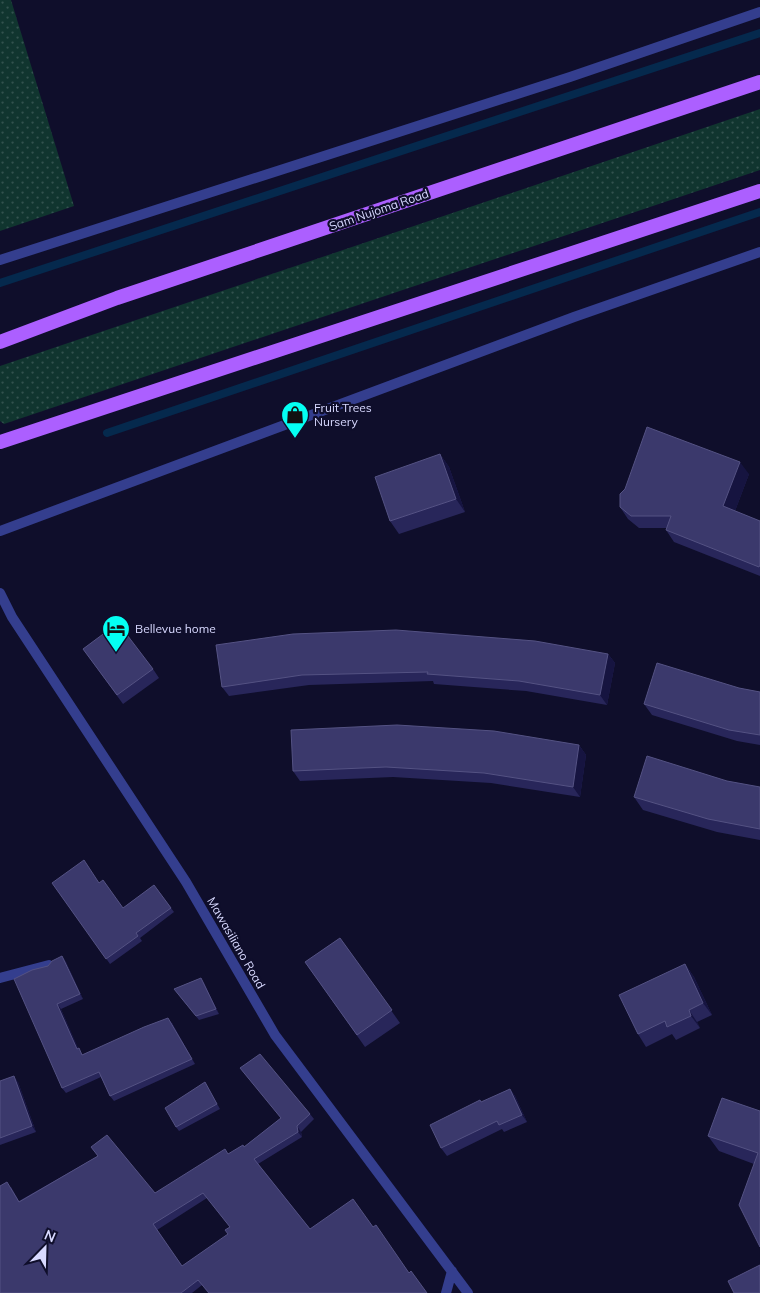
<svg xmlns="http://www.w3.org/2000/svg" width="760" height="1293" font-family="Mulish,sans-serif">
	<style>
		.grass { fill: url(#grass-dots) }
		.lines { fill: none; stroke-linecap: round; stroke-linejoin: round }
		.stream { stroke: #05294d; stroke-width: 8 }
		.minor { stroke: #343e8e; stroke-width: 10 }
		.primary { stroke: #ac5fff; stroke-width: 14 }
		.wall { fill: #28265a; fill-rule: evenodd }
		.shaded-wall { fill: #161440 }
		.building { fill: #3b396c; stroke: #545283; fill-rule: evenodd }
		.labels { text-anchor: middle; stroke-width: 4.5; stroke-linejoin: round; paint-order: stroke }
		.street-label { font-size: 12px; fill: #d8d9ff; stroke: #0f0e2b }
		.poi-label { font-size: 12px; fill: #d8d9ff; stroke: #0f0e2b; text-anchor: start }
	</style>
	<defs>
		<pattern id="grass-dots" width="8" height="8" patternUnits="userSpaceOnUse" patternTransform="scale(1.25)"><rect width="8" height="8" fill="#10352f"/><path d="M2 2h.1M6 6h.1" fill="none" stroke="#32524e" stroke-width="1.8" stroke-linecap="round"/></pattern>
	</defs>
	<rect width="100%" height="100%" fill="#0f0e2b"/>
	<path class="grass" d="M0,0H11L74,206L0,231Z
		M760,109V170L4,424L0,421V366Z"/>
	<g class="lines">
		<path class="stream" d="M0,283L760,33
			M107,433L760,212"/>
		<path class="minor" d="M0,260L570,77L760,12
			M0,531L574,317L760,252
			M0,593L12,617L186,882L275,1035L468,1293
			M0,978L49,965
			M446,1293L452,1271"/>
		<path class="primary" d="M0,342L117,298L760,82
			M0,442L760,191"/>
	</g>
	<path class="wall" d="M440,454L449,467L465,512L399,534L390,521Z
		M749,474L735,511L760,521V576L674,542L666,530V528H639L628,519L620,507L625,489Z
		M216,645L608,654L615,663L607,705L526,691L434,684L433,681L309,685L229,696L222,687Z
		M83,649L153,669L159,678L123,704Z
		M739,688L760,692V745L737,741L652,715L644,704Z
		M579,745L586,755L580,797L491,783L393,777L300,781L293,771Z
		M760,787V840L717,832L643,810L634,797Z
		M52,883H99L123,908L154,885L174,912L140,938L142,941L110,964Z
		M340,938L400,1023L365,1047L305,962Z
		M62,956L66,962L83,999L61,1009L78,1049L83,1055L172,1023L195,1064L114,1101L110,1096L101,1077L66,1093L62,1088L48,966Z
		M685,964L694,977L712,1015L697,1022L700,1028L676,1040L672,1034L646,1047L638,1034Z
		M201,978L204,983L219,1014L199,1020L174,989Z
		M240,1068L310,1114L314,1119L301,1132L302,1137L258,1164L310,1229L373,1227L409,1273L427,1293H208L202,1285L192,1293H0L11,1187L19,1201L98,1156L91,1147L155,1193L228,1154L244,1147L281,1118ZM207,1198L230,1227L228,1235L182,1266L157,1230Z
		M0,1081L18,1082L36,1132L0,1145Z
		M205,1082L220,1109L179,1131L176,1127Z
		M510,1089L515,1096L527,1122L504,1132L502,1129L447,1156L441,1148L481,1102Z
		M760,1111V1247L754,1164L719,1151L708,1136Z"/>
	<path class="shaded-wall" d="M440,454L449,467L465,512L456,499Z
		M740,462L749,474L732,519L723,506Z
		M608,654L615,663L607,705L600,695Z
		M579,745L586,755L580,797L573,787Z
		M62,956L66,962L83,999L80,994Z
		M685,964L694,977L712,1015L703,1003Z
		M201,978L204,983L219,1014L216,1009Z
		M57,1004L61,1009L81,1054L77,1049Z
		M689,1010L697,1022L700,1028L691,1016Z
		M168,1018L172,1023L195,1064L192,1059Z
		M14,1076L18,1082L36,1132L32,1126Z
		M510,1089L515,1096L527,1122L522,1115Z
		M297,1126L301,1132L302,1137L298,1132Z"/>
	<path class="building" d="M647,427L740,462L723,506L760,521V565L759,567L666,530L671,516H631L620,507V494L625,489Z
		M440,454L456,499L390,521L375,477Z
		M118,623L153,669L117,695L83,649Z
		M396,630L535,641L608,654L600,695L519,681L427,674L428,672L302,675L222,687L216,645L293,634Z
		M657,663L739,688L760,692V735L729,730L644,704Z
		M397,725L494,731L579,745L573,787L484,773L386,767L293,771L291,730Z
		M647,756L727,781L760,787V829L708,819L634,797Z
		M84,860L99,883L103,880L123,908L154,885L171,908L136,933L138,936L106,959L52,883Z
		M340,938L392,1010L357,1035L305,962Z
		M62,956L80,994L57,1004L77,1049L79,1048L82,1055L144,1027L168,1018L192,1059L110,1096L99,1072L62,1088L14,979L32,970L48,966L52,961Z
		M685,964L703,1003L689,1010L691,1016L667,1027L665,1021L638,1034L619,995Z
		M201,978L216,1009L196,1016L174,989Z
		M260,1054L310,1114L297,1126L298,1132L254,1159L310,1229L353,1199L373,1227L376,1225L409,1273L411,1271L427,1293H209L198,1280L181,1293H0V1186L7,1182L19,1202L98,1156L91,1147L107,1135L155,1193L225,1149L228,1154L243,1145L244,1147L281,1118L240,1068ZM203,1193L230,1227L225,1230L228,1234L182,1266L153,1224Z
		M14,1076L32,1126L0,1138V1081Z
		M205,1082L217,1104L176,1127L165,1108Z
		M510,1089L522,1115L499,1125L497,1121L441,1148L430,1125L480,1100L481,1102Z
		M722,1098L760,1111V1247L739,1205L758,1153L708,1136Z
		M760,1265V1293H734L728,1281Z"/>
	<defs>
		<symbol id="shop-pin" viewBox="-11 -11 22 30"><path d="M0 17L-7.5 6A9.5 9.5 0 1 1 7.5 6Z" fill="#04fff3" stroke="#0f0e2b"/><path d="M-5-2.5h2.3a2.7 3.5 0 0 1 5.4 0H5L5.5 6h-11ZM-1.5-2.5h3a1.5 2.3 0 0 0-3 0Z" fill="#111"/></symbol>
		<symbol id="hotel-pin" viewBox="-11 -11 22 30"><path d="M0 17L-7.5 6A9.5 9.5 0 1 1 7.5 6Z" fill="#04fff3" stroke="#0f0e2b"/><path d="M-6-4.5h1.5V1H6V5H4.5V3h-9V5H-6ZM-4 0a1.8 1.8 0 1 1 3.6 0ZM.5 0V-2.5h3Q6-2.5 6 0Z" fill="#111"/></symbol>
	</defs>
	<g fill-rule="evenodd">
		<use href="#shop-pin" x="279" y="399" width="32" height="43"/>
		<use href="#hotel-pin" x="100" y="613" width="32" height="43"/>
	</g>
	<g class="labels">
		<g class="street-label">
			<text transform="translate(379 210) rotate(-19)" y="4">Sam Nujoma Road</text>
			<text transform="translate(236 943) rotate(60)" y="4">Mawasiliano Road</text>
		</g>
		<g class="poi-label">
			<text x="314" y="412">Fruit Trees<tspan x="314" dy="14">Nursery</tspan></text>
			<text x="135" y="633">Bellevue home</text>
		</g>
	</g>
	<g transform="translate(45 1248) rotate(23)" stroke="#0f0e2b" stroke-width="4" paint-order="stroke">
	<path d="M0-4L9 19L0 12L-9 19Z" fill="#d8d9ff"/>
	<text y="-8" font-size="14" font-weight="bold" text-anchor="middle" fill="#d8d9ff">N</text>
	</g>
</svg>
